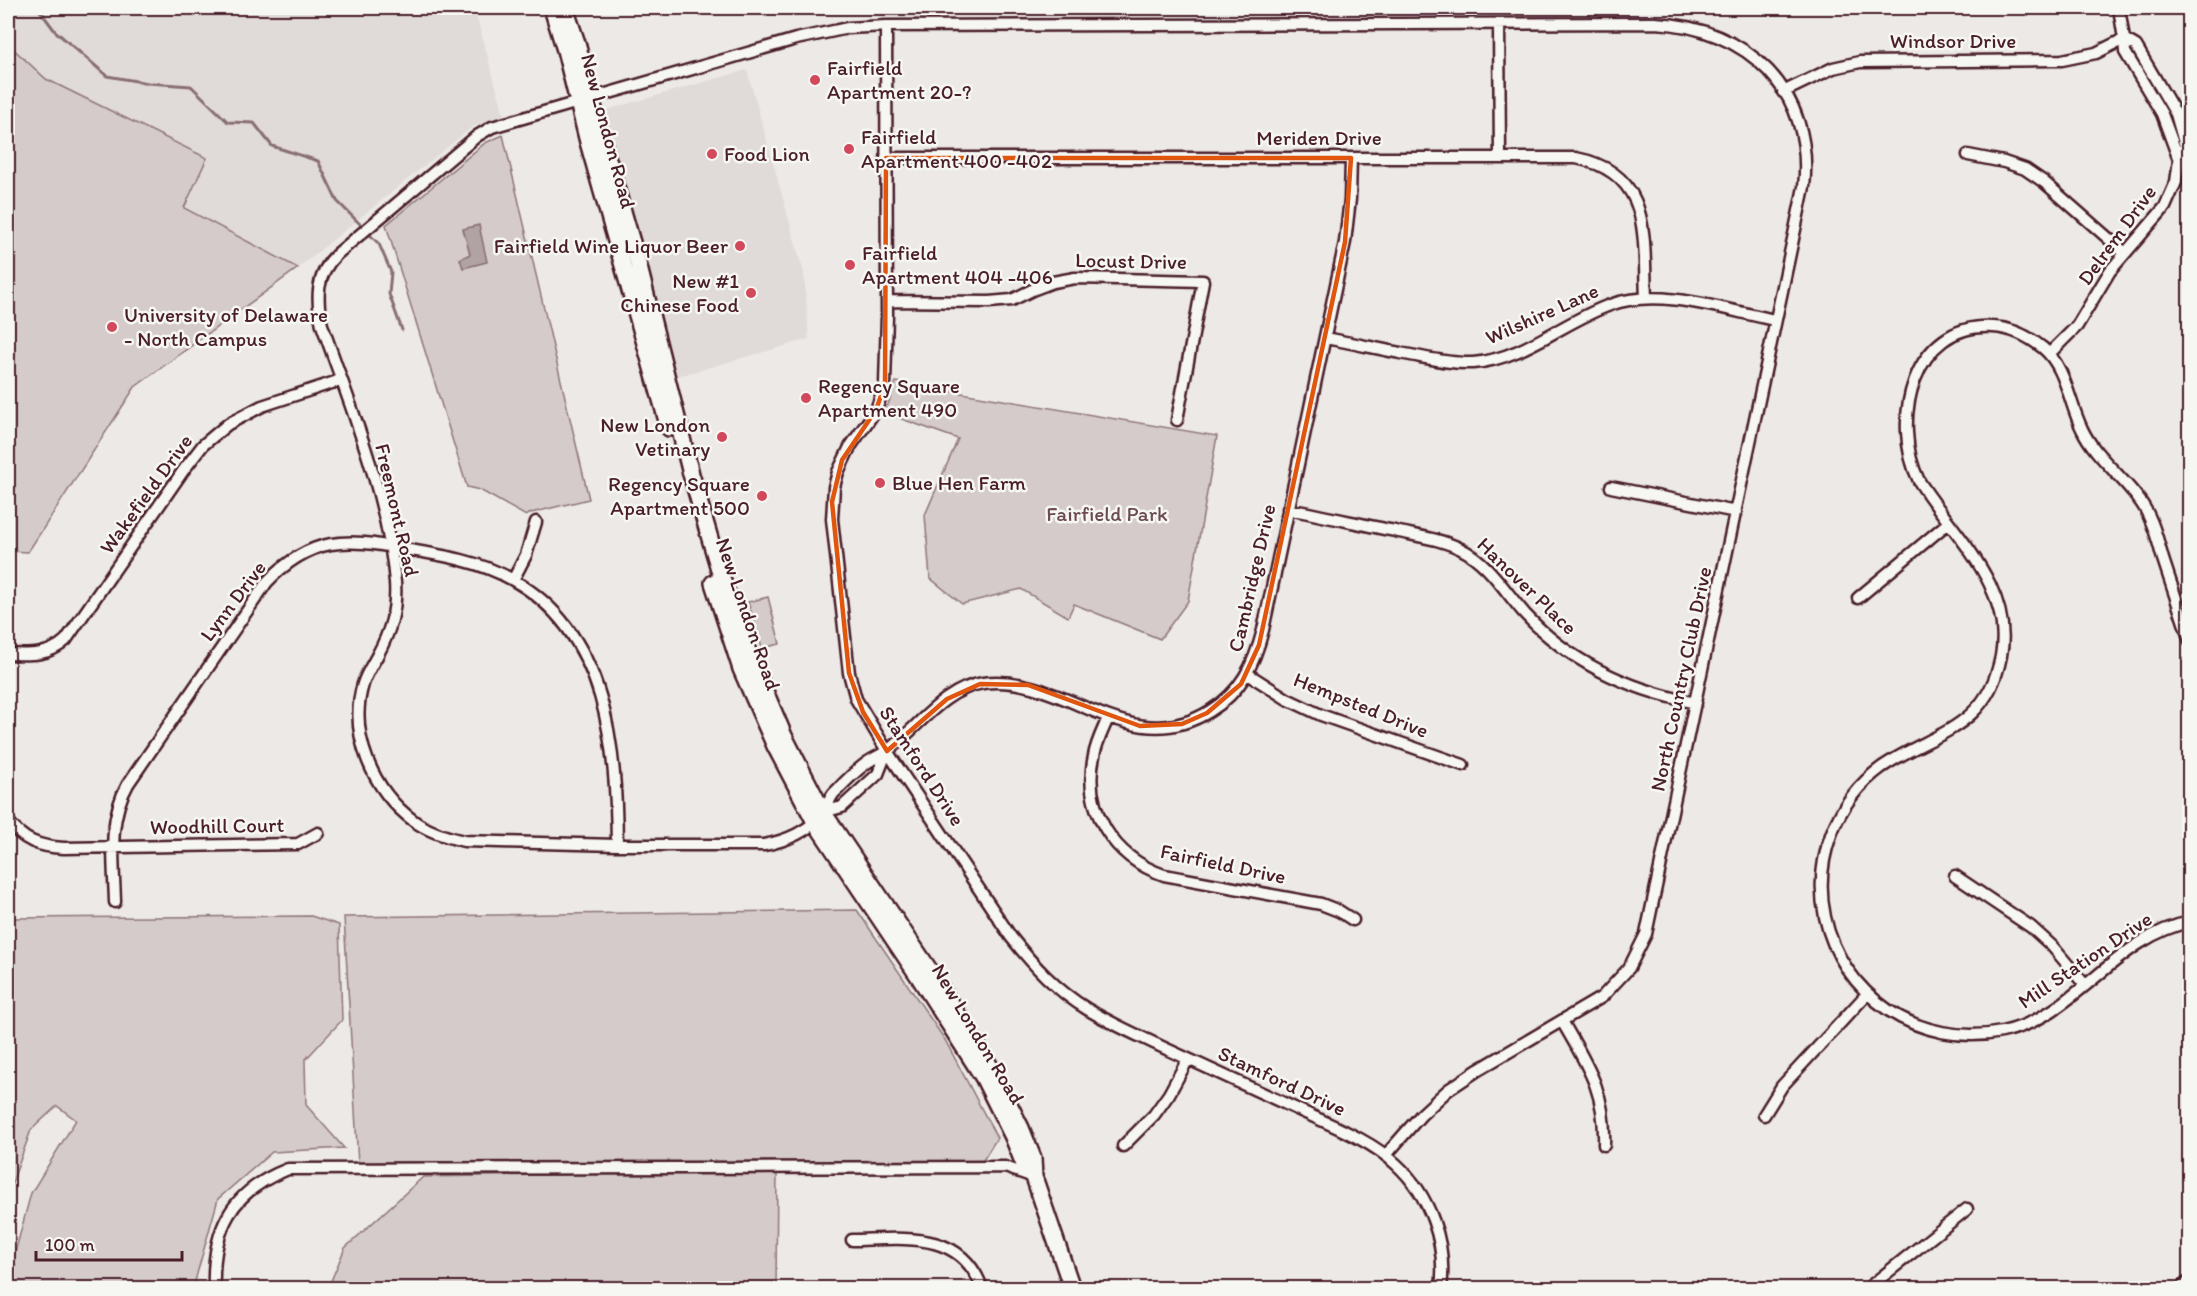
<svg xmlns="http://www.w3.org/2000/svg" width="2197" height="1296" font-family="Itim,sans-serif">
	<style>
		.built { fill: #e0dad8 }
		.green { fill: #d4cbca; stroke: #8f757a; stroke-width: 1.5 }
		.water { fill: #b1a2a3; stroke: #886e73; stroke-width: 1.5 }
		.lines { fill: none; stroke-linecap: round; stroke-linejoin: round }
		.stream { stroke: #886e73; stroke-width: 3 }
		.street-casing { stroke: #4a1f2b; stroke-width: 15 }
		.secondary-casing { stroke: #4a1f2b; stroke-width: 20 }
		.street { stroke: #f6f6f2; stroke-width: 10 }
		.secondary { stroke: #f6f6f2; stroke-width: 15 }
		.marked { fill: none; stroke: #e0560e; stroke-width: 4.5; stroke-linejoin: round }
		.poi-dot { fill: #d1495b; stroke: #f6f6f2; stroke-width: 2 }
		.labels { text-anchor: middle; stroke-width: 5; stroke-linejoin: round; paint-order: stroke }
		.street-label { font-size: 21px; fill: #4a1f2b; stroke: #f6f6f2 }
		.poi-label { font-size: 21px; fill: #4a1f2b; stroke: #f6f6f2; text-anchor: start }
		.park-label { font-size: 21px; fill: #6c4a53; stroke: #f6f6f2 }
	</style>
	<rect width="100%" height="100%" fill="#ece9e6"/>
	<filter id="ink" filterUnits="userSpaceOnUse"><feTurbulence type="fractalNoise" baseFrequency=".0167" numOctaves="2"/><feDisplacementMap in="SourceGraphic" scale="12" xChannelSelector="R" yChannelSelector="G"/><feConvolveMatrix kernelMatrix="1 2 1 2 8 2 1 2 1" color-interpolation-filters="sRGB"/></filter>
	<g filter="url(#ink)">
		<path class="built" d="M8,8H474L504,115L472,127L298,268L135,387L28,552L8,551Z
			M747,70L804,274L809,339L675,377L603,111Z"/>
		<path class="green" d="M8,44L46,79L207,158L184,208L298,268L135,387L28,552L8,551Z
			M503,135L589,499L531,513L526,516L480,490L467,487L386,225L485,143Z
			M896,382L1217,436L1188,601L1160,639L1074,604L1068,617L1021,589L962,604L930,578L925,515L958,439L885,413Z
			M768,597L780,644L762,648L748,602Z
			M857,910L945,1040L997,1138L982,1162L358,1164L344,917Z
			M311,916L339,925L342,1020L305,1060L306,1105L344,1148L272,1152L218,1199L195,1281L196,1288H8V1279L31,1193L76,1120L57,1106L31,1130L12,1183L8,1216V918Z
			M777,1171L776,1288H328L345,1248L423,1177Z"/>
		<path class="water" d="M479,225L487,262L463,268L460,259L470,254L463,229Z"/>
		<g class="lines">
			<path class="stream" d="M38,8L55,31L107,76L148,83L191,86L228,122L254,123L272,146L318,161L337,201L360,224
				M371,236L379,244L391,272L389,294L402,330"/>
			<defs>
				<path id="street" d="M1499,24L1500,157
					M886,26L887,315L885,384L876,410L850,447L838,472L834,487L832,519L849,673L856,699L887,751L1011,937C1033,965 1056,990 1087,1009C1110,1023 1135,1034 1160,1046C1207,1068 1254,1089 1301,1111C1333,1126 1370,1140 1396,1164C1430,1195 1447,1244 1441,1288
					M2124,39L2136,46L2176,114L2185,146L2179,160L2162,114L2125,52Z
					M1783,92L1833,68L1860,62L2062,60L2096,53L2124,39L2119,8
					M1968,155L2004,162L2025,169L2044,182L2125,253
					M886,158H1576C1653,173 1643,237 1646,298
					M1351,158L1350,199L1345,242L1263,630C1254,665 1241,692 1210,711C1128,762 1064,672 983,683C943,689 918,728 887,751C881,755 874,758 868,762C856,770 844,783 834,793C829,799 827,807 823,813C810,831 786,841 764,845H617L464,841C446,837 429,832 414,821C373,791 348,734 363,684C366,674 372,665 377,656C390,632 397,611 395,582C388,497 350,405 322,325C316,298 316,274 337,254L477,136L492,127L796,39L848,28L886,26L1655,23C1747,27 1815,91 1804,187L1646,934L1629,968L1602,997L1478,1070L1448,1090L1421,1115L1386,1155
					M887,301L989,302L1012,300L1032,290L1053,282L1075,278L1203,281L1177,420
					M1325,338C1352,343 1379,349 1405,354C1428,358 1450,364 1473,363C1524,359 1564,321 1610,305C1660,287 1725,310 1775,320
					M2049,354L2077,326L2110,271L2165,207L2176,182L2179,160
					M1611,487L1736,512
					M1288,509C1324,516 1360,524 1395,531C1417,536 1441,539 1461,549C1488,562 1506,593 1525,614C1571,664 1630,690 1696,703
					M513,580L526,555L536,522
					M1858,598L1948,523
					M2190,641C2181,614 2172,586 2163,559C2158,542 2154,523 2144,507C2127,479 2096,459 2082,429C2069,403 2066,367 2043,348C2028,336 2011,328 1993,327C1912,322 1890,422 1919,481C1953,535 2014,586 2001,656C1987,730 1933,732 1882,767C1835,801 1813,861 1825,917C1833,955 1856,988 1888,1010C1921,1032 1963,1040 2002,1032C2076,1017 2116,936 2190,922
					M8,654C30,655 49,656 66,640L183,471L203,445L228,424L262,406L341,380
					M1248,674L1287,699L1321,715L1463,765
					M1108,718C1103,730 1096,743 1094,756C1082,810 1114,858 1164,875L1321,904L1339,911L1353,920
					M823,812L842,807L878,774L887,751
					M8,821C23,841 40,847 64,848L298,844L318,833
					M1955,876L2031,927L2052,946L2085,985
					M115,902C114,862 107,821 128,784L267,582C311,536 346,538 404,549C441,555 480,561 513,580C608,633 616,749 617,845
					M1562,1021C1587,1065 1606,1091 1604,1145
					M1764,1115L1782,1086L1867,994
					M1123,1146L1154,1115L1169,1094L1188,1059
					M852,1240C903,1239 961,1229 982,1288
					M214,1288C212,1229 231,1191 288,1169L1005,1167L1031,1176
					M1868,1288L1967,1209
					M2180,1288L2190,1281"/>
				<path id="secondary" d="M552,8L565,50L588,142L669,428
					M565,8L577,43L600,132L638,263L691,474L721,576L747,649L784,736L823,812L928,968L991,1068L1021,1128L1033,1158L1034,1177L1072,1288
					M713,583L741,669L775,746L815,822L919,977L983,1077L1013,1137L1025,1167L1034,1177"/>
			</defs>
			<use href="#street" class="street-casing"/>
			<use href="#secondary" class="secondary-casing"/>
			<use href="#street" class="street"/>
			<use href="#secondary" class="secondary"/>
		</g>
	</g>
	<path class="marked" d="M886,158H1351L1345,242L1259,645L1241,684L1207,713L1182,724L1140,726L1028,685L980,684L947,699L887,751L863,712L849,673L832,502L842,460L876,410L885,384Z"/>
	<g class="poi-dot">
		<circle cx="815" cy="80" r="6"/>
		<circle cx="849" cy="149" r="6"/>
		<circle cx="712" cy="154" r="6"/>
		<circle cx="740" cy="246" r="6"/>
		<circle cx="850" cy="265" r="6"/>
		<circle cx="751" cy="293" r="6"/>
		<circle cx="112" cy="327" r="6"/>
		<circle cx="806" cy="398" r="6"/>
		<circle cx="722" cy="437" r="6"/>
		<circle cx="880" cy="483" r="6"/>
		<circle cx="762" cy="496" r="6"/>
	</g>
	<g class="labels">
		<g class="street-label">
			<text x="1953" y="48">Windsor Drive</text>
			<text transform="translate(608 131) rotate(75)" y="7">New London Road</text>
			<text x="1319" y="145">Meriden Drive</text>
			<text transform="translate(2117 235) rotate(-54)" y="7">Delrem Drive</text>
			<text transform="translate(1131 261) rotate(1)" y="7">Locust Drive</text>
			<text transform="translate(1542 314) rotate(-24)" y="7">Wilshire Lane</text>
			<text transform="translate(146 494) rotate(-54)" y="7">Wakefield Drive</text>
			<text transform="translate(397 510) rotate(77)" y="7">Freemont Road</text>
			<text transform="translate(1252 578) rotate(-77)" y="7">Cambridge Drive</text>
			<text transform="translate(1527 586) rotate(44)" y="7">Hanover Place</text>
			<text transform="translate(233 601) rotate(-53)" y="7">Lynn Drive</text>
			<text transform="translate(748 614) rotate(71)" y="7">New London Road</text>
			<text transform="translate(1681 679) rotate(-78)" y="7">North Country Club Drive</text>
			<text transform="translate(1361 705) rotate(22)" y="7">Hempsted Drive</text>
			<text transform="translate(922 766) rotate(57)" y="7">Stamford Drive</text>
			<text transform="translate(217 826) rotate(-1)" y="7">Woodhill Court</text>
			<text transform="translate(1223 864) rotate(12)" y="7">Fairfield Drive</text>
			<text transform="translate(2085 960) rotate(-34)" y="7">Mill Station Drive</text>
			<text transform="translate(978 1034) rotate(59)" y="7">New London Road</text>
			<text transform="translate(1282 1081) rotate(25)" y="7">Stamford Drive</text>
		</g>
		<g class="poi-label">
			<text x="827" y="75">Fairfield<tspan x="827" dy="24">Apartment 20-?</tspan></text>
			<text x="861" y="144">Fairfield<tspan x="861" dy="24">Apartment 400 -402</tspan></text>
			<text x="724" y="161">Food Lion</text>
			<text x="728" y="253" text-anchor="end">Fairfield Wine Liquor Beer</text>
			<text x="862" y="260">Fairfield<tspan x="862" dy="24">Apartment 404 -406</tspan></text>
			<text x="739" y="288" text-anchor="end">New #1<tspan x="739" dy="24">Chinese Food</tspan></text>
			<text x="124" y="322">University of Delaware<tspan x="124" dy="24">- North Campus</tspan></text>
			<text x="818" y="393">Regency Square<tspan x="818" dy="24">Apartment 490</tspan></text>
			<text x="710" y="432" text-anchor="end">New London<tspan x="710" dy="24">Vetinary</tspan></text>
			<text x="892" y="490">Blue Hen Farm</text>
			<text x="750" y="491" text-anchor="end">Regency Square<tspan x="750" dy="24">Apartment 500</tspan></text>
		</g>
		<g class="park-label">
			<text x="1107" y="521">Fairfield Park</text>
		</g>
	</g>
	<rect width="2197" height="1296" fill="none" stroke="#f6f6f2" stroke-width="30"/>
	<rect x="15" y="15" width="2167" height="1266" fill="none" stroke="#4a1f2b" stroke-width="2" filter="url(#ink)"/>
	<path d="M36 1251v9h146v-9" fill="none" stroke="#4a1f2b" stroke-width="3"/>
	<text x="45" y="1251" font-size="18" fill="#4a1f2b" stroke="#f6f6f2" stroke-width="4.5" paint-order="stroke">100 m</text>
</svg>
